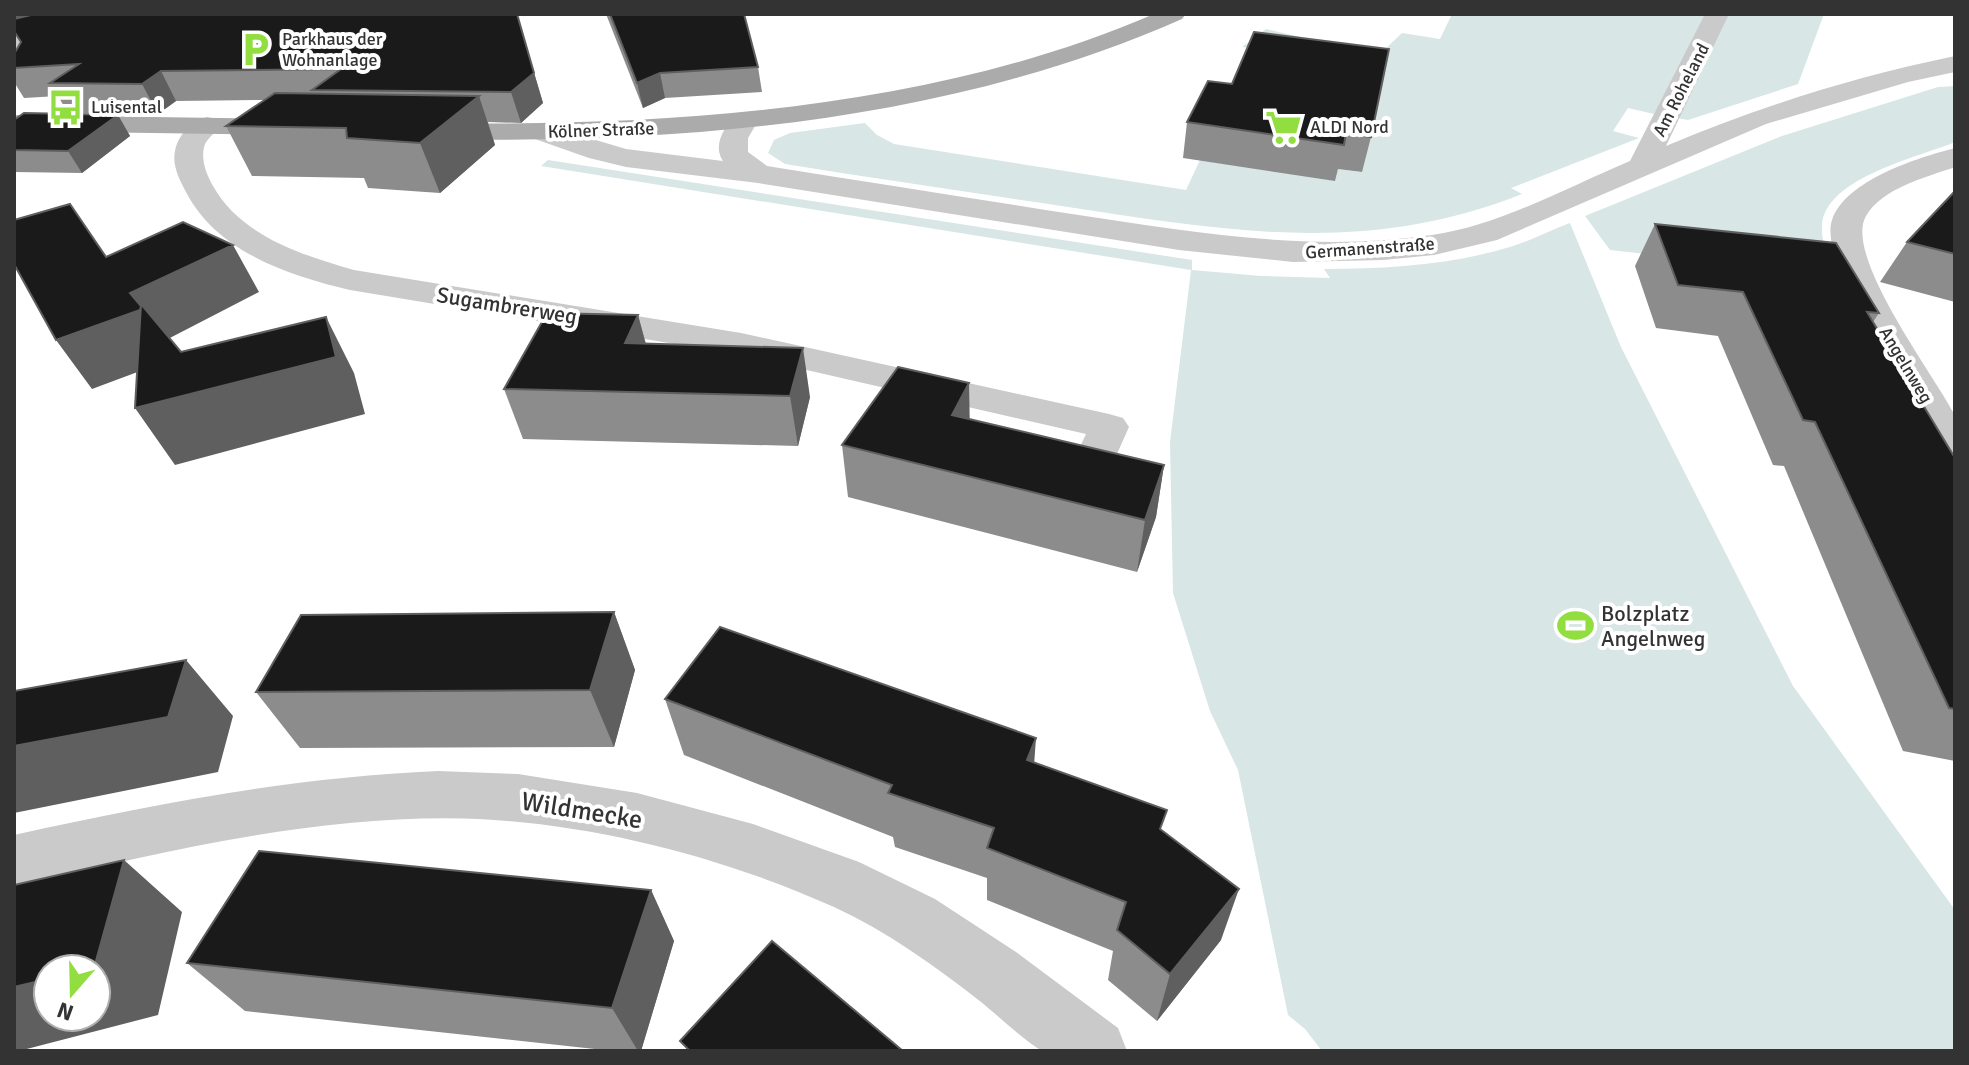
<svg xmlns="http://www.w3.org/2000/svg" width="1969" height="1065" font-family="Signika,sans-serif">
	<style>
		.green { fill: #d8e6e6 }
		.lines { fill: none; stroke-linecap: round; stroke-linejoin: round }
		.minor { fill: #cacaca; fill-rule: evenodd }
		.major { fill: #ababab; fill-rule: evenodd }
		.wall { fill: #8c8c8c }
		.shaded-wall { fill: #5f5f5f }
		.building { fill: #1a1a1a; stroke: #5f5f5f; stroke-width: 2 }
		.labels { text-anchor: middle; stroke-width: 8; stroke-linejoin: round; paint-order: stroke }
		.far-poi-label { font-size: 18px; fill: #333; stroke: #fff; text-anchor: start }
		.far-street-label { font-size: 18px; fill: #333; stroke: #fff }
		.street-label { font-size: 22px; fill: #333; stroke: #fff }
		.poi-label { font-size: 22px; fill: #333; stroke: #fff; text-anchor: start }
		.near-street-label { font-size: 26px; fill: #333; stroke: #fff }
	</style>
	<rect width="100%" height="100%" fill="#fff"/>
	<path class="green" d="M1452,14H1710L1654,114L1628,108L1613,131L1639,138L1511,188L1522,194C1367,256 1227,231 1068,207C974,193 879,179 785,164L768,153L774,140L790,133L865,123L877,135L894,144L1186,190L1200,160L1335,180L1338,169L1361,172V61L1242,47L1266,29L1379,55L1402,33L1440,39Z
		M1725,14H1824L1798,84L1688,120L1676,118Z
		M1955,86V142C1919,157 1824,178 1822,226C1821,243 1828,259 1834,275L1610,250L1585,216L1782,136L1938,87Z
		M548,160L1192,260V270L1261,276L1330,278L1324,269C1388,269 1452,265 1513,246C1532,240 1551,230 1570,223L1621,347L1793,686L1955,910V1051H1322L1305,1029L1288,1015L1238,770L1210,711L1173,593L1170,442L1191,270L541,166Z"/>
	<g class="lines">
		<path class="minor" d="M110,14H172L168,19L160,21L69,34L14,49V34L67,20Z
			M1705,14H1729L1666,146C1761,106 1854,77 1955,56V72L1908,82L1766,124L1497,240L1434,255L1383,260L1293,262L1179,250L758,183L626,167L589,158L532,138L528,132L532,126L542,124L626,149L723,161C712,145 725,128 734,115L744,113L754,115L758,121L748,138V152L767,166C868,182 970,198 1072,214C1191,232 1312,253 1432,235C1498,226 1568,187 1630,161Z
			M207,117L217,119L221,125C216,132 209,137 205,144C200,158 206,174 213,186C241,236 302,255 354,270L741,333L1109,414L1123,418L1129,427L1108,474L1093,478L1078,474L1072,464L1086,434L741,355L350,290C288,275 217,252 186,192C179,179 172,165 175,151C178,135 192,120 207,117Z
			M1955,148V167C1927,177 1882,188 1866,216C1843,255 1934,375 1953,412C1959,424 1955,446 1955,460L1941,456C1914,415 1817,265 1832,220C1846,180 1917,158 1955,148Z
			M438,771L518,774L637,793L753,824L859,862L935,899L1016,952L1118,1028L1127,1051C1110,1051 1056,1056 1043,1051C1029,1045 995,1013 981,1002C935,966 888,932 834,907C725,858 599,825 479,819C322,813 165,851 14,887V835C155,804 294,777 438,771Z"/>
		<path class="major" d="M1154,14H1186L1182,19C949,122 684,144 432,139L422,137L418,131L422,125L432,123C669,127 935,109 1154,14Z
			M14,115L288,119L298,121L302,127L298,133L288,135L14,131Z"/>
	</g>
	<path class="wall" d="M517,14L543,103L521,123L488,122L495,145L440,193L368,188L364,178L252,176L226,126L264,100L176,101L158,114L68,113L58,96L24,98L14,82V54Z
		M606,14H744L758,67L762,92L665,98L643,108Z
		M1208,81L1371,137L1362,172L1338,169L1335,181L1183,158L1187,122Z
		M118,115L130,136L82,173L14,172V120Z
		M1955,191V302L1880,282L1907,242Z
		M1655,224L1879,313L1873,322L1955,458V761L1903,751L1784,466L1773,465L1718,336L1656,328L1635,266Z
		M638,315L646,344L810,397L798,446L523,439L504,389Z
		M969,383V419L1164,465L1156,517L1137,572L848,497L842,445Z
		M614,612L635,670L614,747L300,748L256,692Z
		M665,699L1034,763L1162,831L1221,940L1157,1021L1108,980L1113,951L987,900V878L895,847L893,837L684,755Z
		M651,890L674,941L641,1051H613L245,1011L187,963Z"/>
	<path class="shaded-wall" d="M14,14H88L14,31Z
		M161,71L176,101L158,114L142,84Z
		M534,73L543,103L521,123L511,92Z
		M660,73L665,98L643,108L637,83Z
		M479,96L495,145L440,193L420,143Z
		M118,115L130,136L82,173L68,151Z
		M233,245L259,292L164,341L175,358L92,389L56,340L130,293Z
		M638,315L651,364L625,343Z
		M326,317L354,373L365,414L175,465L135,408Z
		M803,348L810,397L798,446L790,396Z
		M969,383L970,434L952,415Z
		M1164,465L1156,517L1137,572L1145,520Z
		M614,612L635,670L614,747L590,690Z
		M186,660L233,716L218,772L14,813V746Z
		M1036,738L1032,793L1027,760Z
		M124,860L182,912L158,1015L19,1051H14V987L48,979V1017H96V969H88Z
		M1239,889L1221,940L1157,1021L1170,974Z
		M651,890L674,941L641,1051H638L612,1008Z"/>
	<path class="building" d="M35,14H517L534,73L511,92L312,90L341,69L161,71L142,84L50,83L79,64L14,68V54L21,42L14,31V19Z
		M610,14H744L758,67L660,73L637,83Z
		M1254,32L1389,49L1371,137L1346,133L1344,145L1187,122L1208,81L1232,84Z
		M275,93L479,96L420,143L347,138L346,128L226,126Z
		M24,113L118,115L68,151L14,150V120Z
		M1955,191V254L1907,242Z
		M70,204L106,257L183,222L233,245L130,293L141,306L140,310L56,340L14,264V220Z
		M1655,224L1836,243L1879,313L1867,312L1955,458V709L1949,708L1815,422L1803,420L1743,292L1678,285Z
		M141,304L181,352L326,317L336,357L135,408Z
		M547,313L638,315L625,343L803,348L790,396L504,389Z
		M898,367L969,383L952,415L1164,465L1145,520L842,445Z
		M614,612L590,690L256,692L301,615Z
		M720,627L1036,738L1027,760L1167,810L1160,829L1239,889L1170,974L1117,930L1126,902L987,848L994,828L888,793L892,785L665,699Z
		M186,660L168,717L14,746V691Z
		M259,851L651,890L612,1008L187,963Z
		M124,860L94,968L88,969H48V979L14,987V885Z
		M772,941L903,1051H690L680,1041Z"/>
	<defs>
		<symbol id="parking-bare" viewBox="-9 -9 18 18"><path d="M-3.5-5.5H1a3.5 3.5 0 0 1 0 7H-1V5.5H-3.5ZM-1-3.4V-.6H.8a1.4 1.4 0 0 0 0-2.8Z" fill="#92de41" stroke="#fff" stroke-width="2.5" paint-order="stroke"/></symbol>
		<symbol id="bus-bare" viewBox="-9 -9 18 18"><path d="M-5-6H5V4H4V6H2V4H-2V6H-4V4H-5ZM-3.5-4V0h7V-4ZM-3.5 1.2v1.5H-2V1.2ZM2 1.2v1.5H3.5V1.2Z" fill="#92de41" stroke="#fff" stroke-width="2.5" paint-order="stroke"/></symbol>
		<symbol id="supermarket-bare" viewBox="-9 -9 18 18"><path d="M-6-5.5h2.5l.6 2H6L4.5 2H-2.5L-4.4-4H-6ZM-1.5 3.2a1.3 1.3 0 1 0 .1 0ZM3 3.2a1.3 1.3 0 1 0 .1 0Z" fill="#92de41" stroke="#fff" stroke-width="2.5" paint-order="stroke"/></symbol>
		<symbol id="stadium-bare" viewBox="-9 -9 18 18"><path d="M0-5a6.5 5 0 1 0 0 10a6.5 5 0 1 0 0-10ZM-3.5-1.8h7v3.6h-7Z" fill="#92de41" stroke="#fff" stroke-width="2.5" paint-order="stroke"/></symbol>
	</defs>
	<g fill-rule="evenodd">
		<use href="#parking-bare" x="230" y="24" width="51" height="51"/>
		<use href="#bus-bare" x="40" y="82" width="51" height="51"/>
		<use href="#supermarket-bare" x="1258" y="102" width="51" height="51"/>
		<use href="#stadium-bare" x="1550" y="600" width="51" height="51"/>
	</g>
	<g class="labels">
		<g class="far-poi-label">
			<text x="282" y="45">Parkhaus der<tspan x="282" dy="21">Wohnanlage</tspan></text>
			<text x="91" y="113">Luisental</text>
			<text x="1310" y="133">ALDI Nord</text>
		</g>
		<g class="far-street-label">
			<text transform="translate(1681 90) rotate(-63)" y="6">Am Roheland</text>
			<text transform="translate(601 130) rotate(-2)" y="6">Kölner Straße</text>
			<text transform="translate(1370 248) rotate(-4)" y="6">Germanenstraße</text>
			<text transform="translate(1906 365) rotate(59)" y="6">Angelnweg</text>
		</g>
		<g class="street-label">
			<text transform="translate(507 305) rotate(9)" y="8">Sugambrerweg</text>
		</g>
		<g class="poi-label">
			<text x="1601" y="621">Bolzplatz<tspan x="1601" dy="25">Angelnweg</tspan></text>
		</g>
		<g class="near-street-label">
			<text transform="translate(582 810) rotate(9)" y="9">Wildmecke</text>
		</g>
	</g>
	<rect width="1969" height="1065" fill="none" stroke="#333333" stroke-width="32"/>
	<g transform="translate(72 993) rotate(200)"><circle r="38" fill="#ffffff" stroke="#adadad" stroke-width="2"/>
	<path d="M0-6L14 30L0 20L-14 30Z" fill="#92de41"/>
	<text y="-12" font-size="22" font-weight="bold" text-anchor="middle" fill="#333333">N</text>
	</g>
</svg>
